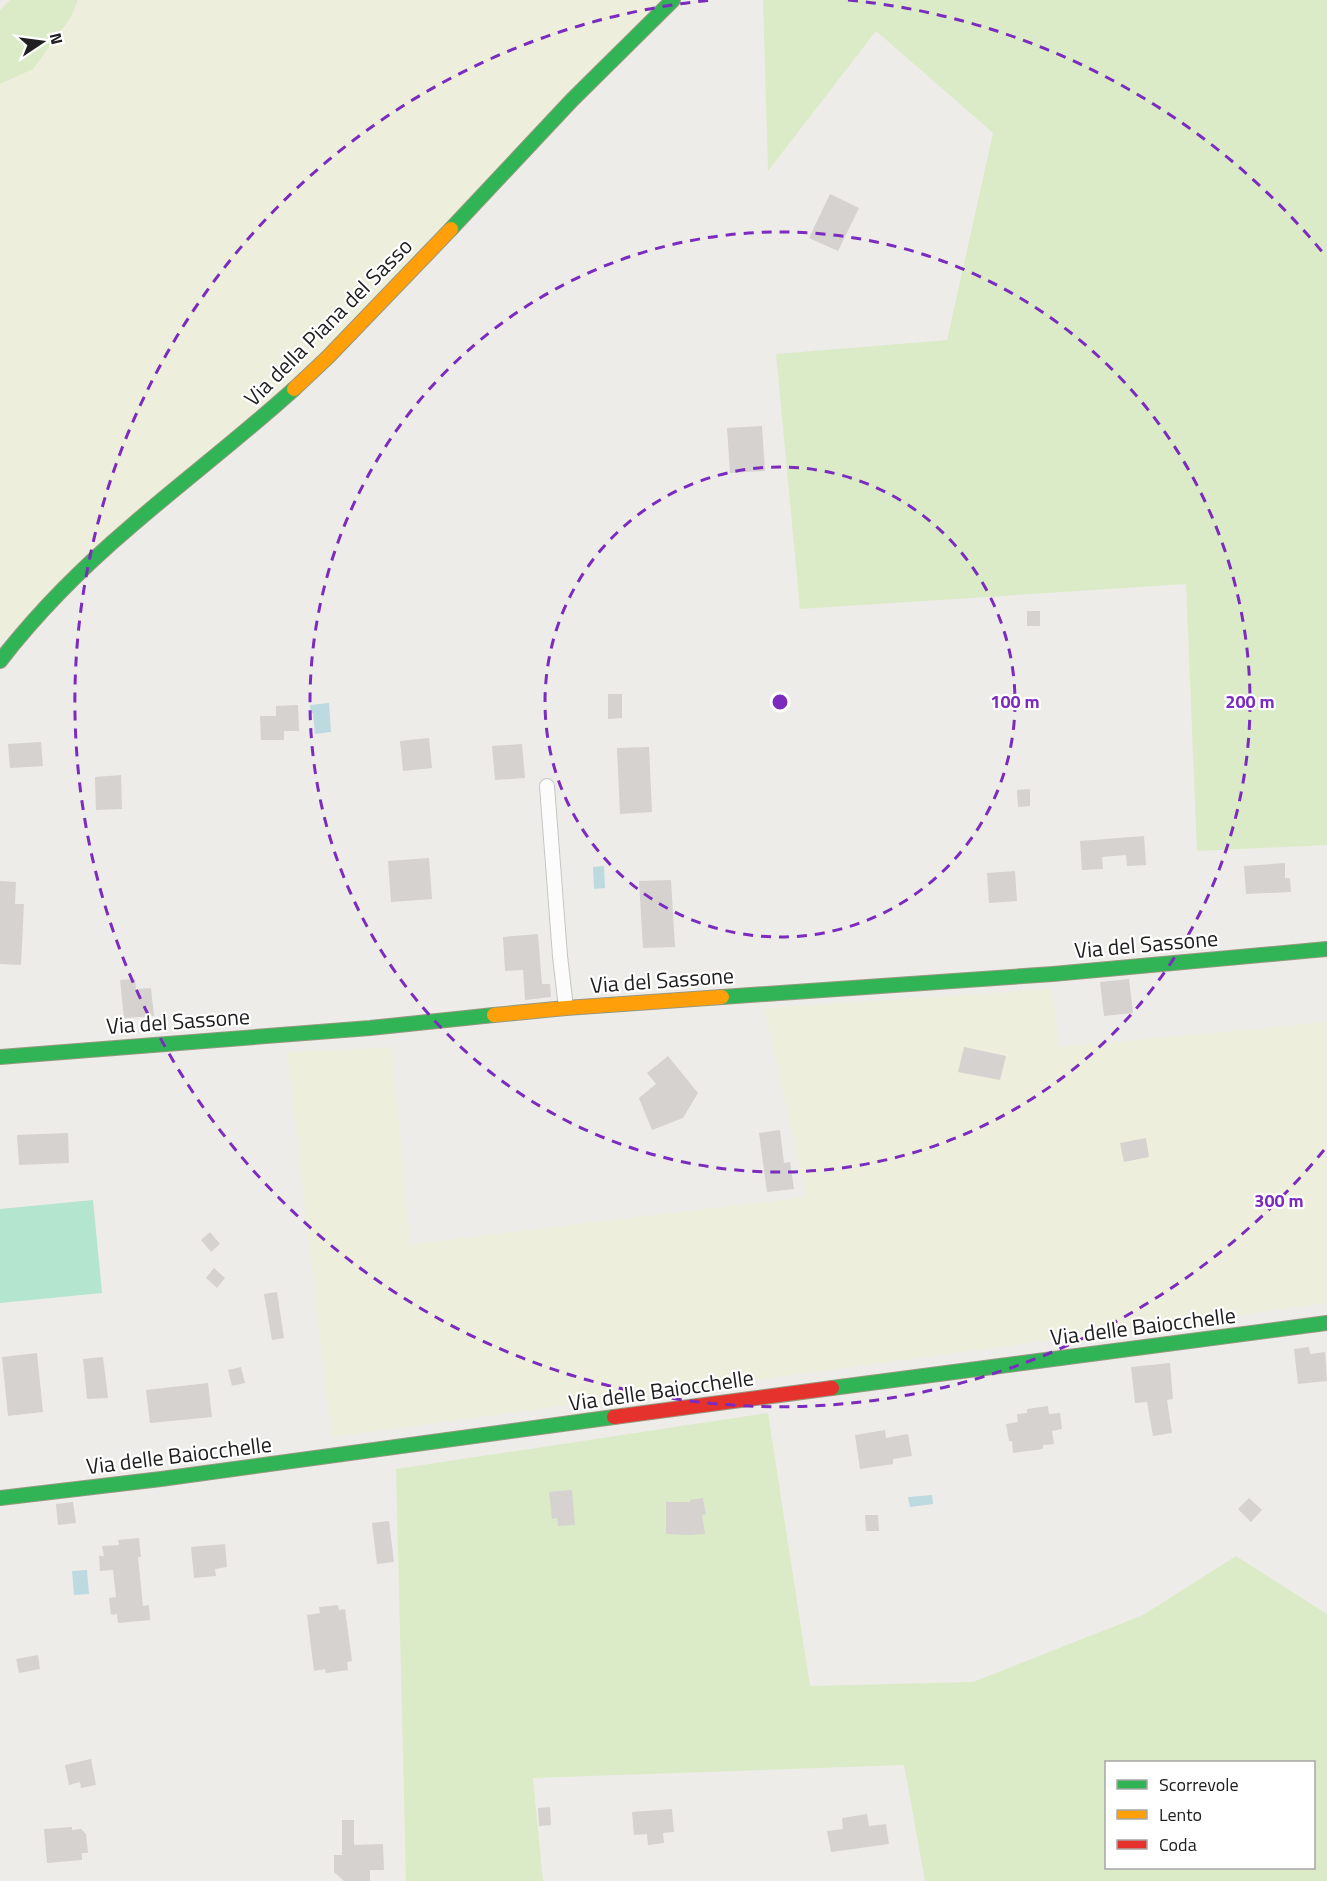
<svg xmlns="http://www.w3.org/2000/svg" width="1327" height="1881" font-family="'Titillium Web',sans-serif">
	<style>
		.farmland { fill: #edeedc }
		.grass { fill: #dbebc8; fill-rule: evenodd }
		.pitch { fill: #b4e5ce }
		.water { fill: #bcdae0 }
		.building { fill: #d5d2cf }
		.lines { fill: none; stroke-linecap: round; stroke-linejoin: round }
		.street-casing { stroke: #c7c6c4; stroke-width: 16 }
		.fast-casing { stroke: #979880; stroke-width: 16 }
		.slow-casing { stroke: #979880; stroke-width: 16 }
		.jam-casing { stroke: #979880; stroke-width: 16 }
		.street { stroke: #fcfcfc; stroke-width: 14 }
		.fast { stroke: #30b455; stroke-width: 14 }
		.slow { stroke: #ff9f0a; stroke-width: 14 }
		.jam { stroke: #e5322d; stroke-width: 14 }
		.ring { fill: none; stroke: #7b2cbf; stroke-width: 3; stroke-dasharray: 10 8 }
		.labels { text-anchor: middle; stroke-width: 4.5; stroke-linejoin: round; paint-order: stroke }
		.street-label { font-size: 22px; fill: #202020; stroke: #fff }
		.centre { fill: #7b2cbf; stroke: #fff; stroke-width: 3 }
		.ring-label { font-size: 18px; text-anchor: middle; font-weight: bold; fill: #7b2cbf; stroke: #fff; stroke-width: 4.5; stroke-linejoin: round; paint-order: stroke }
	</style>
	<rect width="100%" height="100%" fill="#eeece8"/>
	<path class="farmland" d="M78,0H662L346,333L67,576L0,643V84L14,79L71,17Z
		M1052,989L1059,1047L1327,1022V1303L331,1437L287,1052L392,1047L410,1244L806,1197L764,1008Z"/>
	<path class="grass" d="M10,0H78L71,17L33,69L0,84V10Z
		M763,0H1327V845L1197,851L1186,584L800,609L776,354L947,340L993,133L876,31L768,171Z
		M768,1413L810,1686L973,1682L1143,1615L1236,1556L1327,1614V1881H925L904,1765L533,1778L543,1881H406L396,1469ZM1106,1762H1314V1868H1106Z"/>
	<path class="pitch" d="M93,1200L102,1293L0,1303V1209Z"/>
	<path class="water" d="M329,703L331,732L315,734L313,713H311L310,705Z
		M604,866L605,888L594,889L593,867Z
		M932,1495L933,1504L910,1507L908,1497Z
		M87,1570L89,1594L74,1595L72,1571Z"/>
	<path class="building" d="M830,194L859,208L838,251L809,238Z
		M762,426L765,471L730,473L727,428Z
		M1027,611H1040V626H1027Z
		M608,694H622V718L608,719Z
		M298,705L299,731H284V740H261L260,716H276V706Z
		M429,738L432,768L403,771L400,741Z
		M41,742L43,766L10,768L8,744Z
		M522,744L525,778L495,780L492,746Z
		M649,747L652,812L620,814L617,748Z
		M121,775L122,809L96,810L95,777Z
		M1030,789V806L1018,807L1017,790Z
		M1144,836L1146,865L1127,866L1126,855L1102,857L1103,869L1082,870L1080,841Z
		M429,858L432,899L391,902L388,861Z
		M1285,863V878H1290L1291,892L1246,894L1244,866Z
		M1015,871L1017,901L989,903L987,873Z
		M671,880L675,947L643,948L639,881Z
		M0,881L16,882L15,904H24L21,965L0,964Z
		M538,934L542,984H550L551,997L525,1000L523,970L505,971L503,937Z
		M135,979L136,989L151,988L154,1016L124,1018L120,980Z
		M1129,979L1133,1013L1104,1016L1100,982Z
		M964,1047L1006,1056L1000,1080L958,1072Z
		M668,1056L698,1093L683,1118L652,1130L639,1098L656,1084L647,1073Z
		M780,1130L784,1163L790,1162L794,1189L767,1192L759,1133Z
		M68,1133L69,1163L19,1165L17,1135Z
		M1146,1138L1149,1157L1124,1162L1120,1143Z
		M210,1232L220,1244L211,1252L201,1240Z
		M214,1268L225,1278L217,1288L206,1278Z
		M277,1292L284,1338L272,1340L264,1294Z
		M1309,1347L1310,1354L1325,1352L1327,1381L1298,1384L1294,1349Z
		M37,1353L43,1412L8,1416L2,1357Z
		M103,1357L108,1398L87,1399L83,1359Z
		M1170,1363L1173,1399L1167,1400L1172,1433L1153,1436L1147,1402L1135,1403L1131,1367Z
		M241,1367L245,1383L232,1386L228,1370Z
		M208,1383L212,1417L150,1423L146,1390Z
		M1048,1406L1049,1414L1060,1413L1062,1429L1052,1431L1054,1444L1043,1445V1449L1013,1453L1012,1441H1009L1006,1424L1018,1422L1017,1414L1027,1413V1409Z
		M885,1430L886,1438L908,1434L912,1456L893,1459V1464L860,1469L855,1435Z
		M572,1490L575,1525L558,1526L557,1518L552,1519L549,1492Z
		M703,1498L706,1514L702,1515L705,1534L688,1535L666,1534V1502H690V1500Z
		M1249,1498L1262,1510L1251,1522L1238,1509Z
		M73,1502L76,1523L58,1525L56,1504Z
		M865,1515H878L879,1531H866Z
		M389,1521L394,1562L377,1564L372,1523Z
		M139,1538L141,1557H138L143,1606L149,1605L150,1620L118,1623L117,1614L111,1615L109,1598L116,1597L113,1570L100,1571L99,1556H104L102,1546L119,1545L118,1540Z
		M225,1544L227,1567L215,1569L216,1576L194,1578L191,1547Z
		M338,1605L339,1610L345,1609L352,1661L347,1662L348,1670L326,1673L325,1669L314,1671L307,1615L320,1613L319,1607Z
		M38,1655L40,1669L19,1673L16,1659Z
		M91,1759L96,1785L81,1788L80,1782L69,1785L65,1765Z
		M550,1807L551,1825L539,1826L538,1808Z
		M672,1809L674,1832L663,1833L664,1843L648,1845L647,1834L634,1835L632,1812Z
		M867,1814L869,1826L886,1824L889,1844L831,1852L827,1831L843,1829L842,1818Z
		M342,1820H354V1845L383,1844L384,1870H370V1881H344L334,1872V1855H342Z
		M72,1827V1830L81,1829L86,1834L88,1853H82V1860L47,1863L44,1829Z"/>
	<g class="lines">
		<defs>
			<path id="street" d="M547,786L560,956L566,1008"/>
			<path id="fast" d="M451,229L572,100L673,0
				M0,661C38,612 83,567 130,527C184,480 241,437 294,389
				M722,997L1053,974L1327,949
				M0,1057L370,1028L494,1015
				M832,1388L1327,1323
				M0,1498L161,1479L614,1417"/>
			<path id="slow" d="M294,389L328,357L451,229
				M494,1015L566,1008L722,997"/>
			<path id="jam" d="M614,1417L832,1388"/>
		</defs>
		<use href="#street" class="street-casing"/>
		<use href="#fast" class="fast-casing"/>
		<use href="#slow" class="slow-casing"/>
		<use href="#jam" class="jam-casing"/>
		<use href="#street" class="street"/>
		<use href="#fast" class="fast"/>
		<use href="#slow" class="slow"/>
		<use href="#jam" class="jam"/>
	</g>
	<g class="ring">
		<circle cx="780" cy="702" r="235"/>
		<circle cx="780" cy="702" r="470"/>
		<path d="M1324 1150A705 705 0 1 1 712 0M848 0A705 705 0 0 1 1324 254"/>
	</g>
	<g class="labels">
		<g class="street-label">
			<text transform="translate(328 322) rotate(-45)" y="8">Via della Piana del Sasso</text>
			<text transform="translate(1146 944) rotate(-5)" y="8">Via del Sassone</text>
			<text transform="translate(662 980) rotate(-4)" y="8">Via del Sassone</text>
			<text transform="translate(178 1021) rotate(-4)" y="8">Via del Sassone</text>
			<text transform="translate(1143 1326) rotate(-7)" y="8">Via delle Baiocchelle</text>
			<text transform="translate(661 1390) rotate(-8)" y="8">Via delle Baiocchelle</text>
			<text transform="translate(179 1455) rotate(-7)" y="8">Via delle Baiocchelle</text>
		</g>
	</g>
	<circle cx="780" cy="702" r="9" class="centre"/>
	<g class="ring-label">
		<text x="1015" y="708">100 m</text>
		<text x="1250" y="708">200 m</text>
		<text x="1279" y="1207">300 m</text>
	</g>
	<rect x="1105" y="1761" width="210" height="108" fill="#ffffff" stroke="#a6a6a6" stroke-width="1.5"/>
	<rect x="1117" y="1780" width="30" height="9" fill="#30b455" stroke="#a6a6a6" stroke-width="1.5"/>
	<text x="1159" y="1791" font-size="18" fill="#202020">Scorrevole</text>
	<rect x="1117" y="1810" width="30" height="9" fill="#ff9f0a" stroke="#a6a6a6" stroke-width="1.5"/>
	<text x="1159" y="1821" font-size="18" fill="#202020">Lento</text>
	<rect x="1117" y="1840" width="30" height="9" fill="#e5322d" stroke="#a6a6a6" stroke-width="1.5"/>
	<text x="1159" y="1851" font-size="18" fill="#202020">Coda</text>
	<g transform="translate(42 42) rotate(77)" stroke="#ffffff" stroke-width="4.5" paint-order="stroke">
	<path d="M0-4.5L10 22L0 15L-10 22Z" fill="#202020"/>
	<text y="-9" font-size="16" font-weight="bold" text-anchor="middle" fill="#202020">N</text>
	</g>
</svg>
